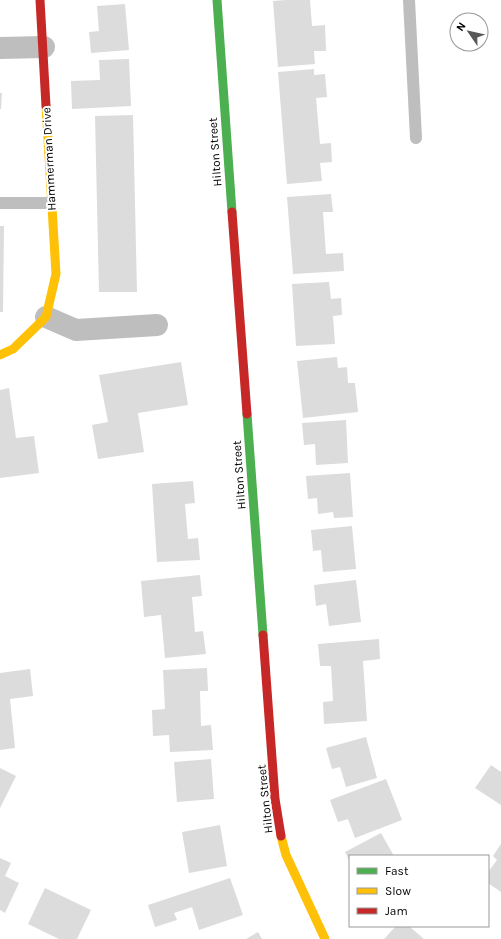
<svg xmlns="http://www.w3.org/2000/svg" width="501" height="939" font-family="Karla,sans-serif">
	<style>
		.building { fill: #dcdcdc }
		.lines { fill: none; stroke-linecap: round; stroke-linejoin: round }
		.lane { stroke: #bebebe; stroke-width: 12 }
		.street { stroke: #bebebe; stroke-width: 22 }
		.fast { stroke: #4caf50; stroke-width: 9 }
		.slow { stroke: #ffc107; stroke-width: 9 }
		.jam { stroke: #c62828; stroke-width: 9 }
		.labels { text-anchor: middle; stroke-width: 4; stroke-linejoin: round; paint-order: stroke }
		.street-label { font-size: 12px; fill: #000; stroke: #fff }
	</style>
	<rect width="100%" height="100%" fill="#fff"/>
	<path class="building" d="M286,0H310L312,26L325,25L326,51H314L315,64L278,67L273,1Z
		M125,4L129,50L91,53L89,32L99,31L97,6Z
		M129,59L131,106L72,109L71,81L100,80L99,60Z
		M314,69V75L325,74L327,97L316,98L320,144L331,143L332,162L320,163L322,181L287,184L278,72Z
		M0,93H2L1,109H0Z
		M133,115L137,292H99L95,116Z
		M331,194L333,212H323L326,254L343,253L344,271L293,274L287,197Z
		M0,226H4L3,312H0Z
		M329,282L331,299L341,298L342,315L333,316L335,344L296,346L292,284Z
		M337,357L338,368L347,367L348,383H355L358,412L303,418L297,361Z
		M181,362L188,405L138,413L144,452L98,459L92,425L108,422L99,375Z
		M9,388L16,438L34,436L39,473L0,478V390Z
		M346,420L348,463L316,465L315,444L304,445L302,423Z
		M350,473L353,517L334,518L333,512L318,514L317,498L308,499L306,476Z
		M193,481L195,503L185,504L188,539L198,538L200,560L157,562L152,484Z
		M352,526L356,569L323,572L321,550L313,551L311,530Z
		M200,575L202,596L192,597L195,632L203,631L206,654L165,658L161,615L144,617L141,581Z
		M356,580L361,622L329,626L326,604L316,606L314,585Z
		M379,639L380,659L363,661L367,721L324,724L323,702L333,701L331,666H320L318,644Z
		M207,668L208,691H200L201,726L211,725L213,750L170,752L169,735L153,736L152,710L165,709L163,670Z
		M30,669L33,696L10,699L15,748L0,750V673Z
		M366,737L377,778L346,787L340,767L332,769L326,748Z
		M211,759L214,799L177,802L174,762Z
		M491,765L501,772V805L475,788Z
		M0,768L16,776L0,808Z
		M386,779L402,820L355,838L348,819L338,822L330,800Z
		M220,825L227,866L189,873L182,832Z
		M381,833L394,856H350V862L345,852Z
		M501,844V892L488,883V872L497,860L493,856Z
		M0,858L11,863L5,876L19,883L5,913L0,910Z
		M230,878L243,915L199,930L192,907L174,913L177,920L155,927L148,905Z
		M45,888L91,910L77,939H59L28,924Z
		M396,926H409L424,939H384Z
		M258,932L262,939H246Z"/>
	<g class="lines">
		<path class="lane" d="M409,0L416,138
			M0,203H51"/>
		<path class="street" d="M0,48L44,47
			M46,317L76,330L157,325"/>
		<path class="fast" d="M217,0L232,212
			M247,414L263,635"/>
		<path class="slow" d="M0,355L13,349L46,317L56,274L46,106
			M281,836L286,855L325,939"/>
		<path class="jam" d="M40,0L46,106
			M232,212L247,414
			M263,635L275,799L281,836"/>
	</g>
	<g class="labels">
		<g class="street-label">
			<text transform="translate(215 152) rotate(-94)" y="4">Hilton Street</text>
			<text transform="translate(49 159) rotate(-93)" y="4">Hammerman Drive</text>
			<text transform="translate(239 475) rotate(-94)" y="4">Hilton Street</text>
			<text transform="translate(265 799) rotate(-96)" y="4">Hilton Street</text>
		</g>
	</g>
	<rect x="349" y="855" width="140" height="72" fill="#ffffff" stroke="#999999"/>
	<rect x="357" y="868" width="20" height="6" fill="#4caf50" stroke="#999999"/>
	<text x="385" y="875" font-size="12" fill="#000000">Fast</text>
	<rect x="357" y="888" width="20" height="6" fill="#ffc107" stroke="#999999"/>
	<text x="385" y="895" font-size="12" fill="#000000">Slow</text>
	<rect x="357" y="908" width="20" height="6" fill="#c62828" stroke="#999999"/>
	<text x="385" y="915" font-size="12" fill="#000000">Jam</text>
	<g transform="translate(469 32) rotate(304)"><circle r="19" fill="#ffffff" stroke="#999999"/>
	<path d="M0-3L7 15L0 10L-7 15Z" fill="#595959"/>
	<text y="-6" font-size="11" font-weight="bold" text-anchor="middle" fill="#000000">N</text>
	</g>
</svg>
